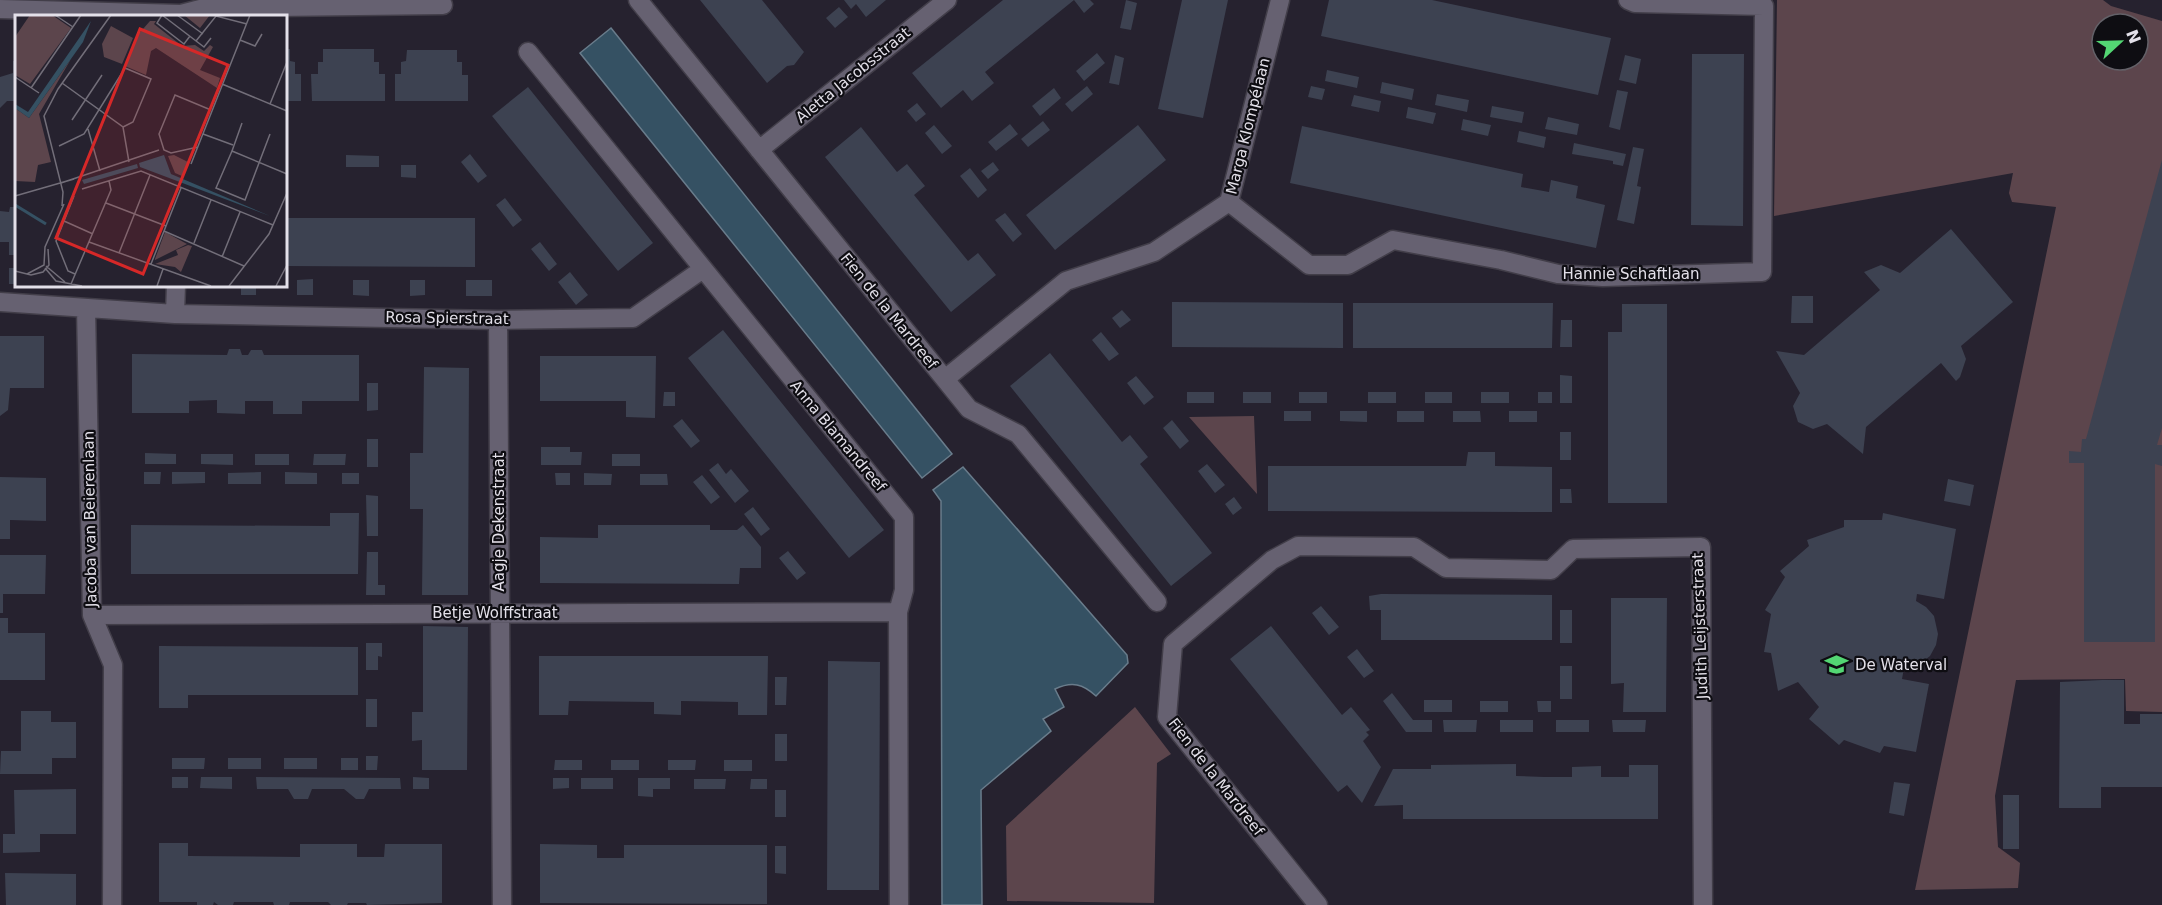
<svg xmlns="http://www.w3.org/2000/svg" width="2162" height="905" font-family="'DejaVu Sans',sans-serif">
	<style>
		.green { fill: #5c454c; fill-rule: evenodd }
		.water { fill: #355163; stroke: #697c8b; stroke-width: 1.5 }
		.building { fill: #3d4251 }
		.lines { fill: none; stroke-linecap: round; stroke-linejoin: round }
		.minor-casing { stroke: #423e49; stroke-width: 21 }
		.minor { stroke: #666171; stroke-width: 18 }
		.labels { text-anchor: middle; stroke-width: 4.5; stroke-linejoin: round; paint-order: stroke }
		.street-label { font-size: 15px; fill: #e3e0e9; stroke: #0e0d12 }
		.poi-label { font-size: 15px; fill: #e3e0e9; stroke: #0e0d12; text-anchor: start }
		.inset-river { fill: none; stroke: #355163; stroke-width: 3 }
		.inset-road { fill: none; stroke: #726e79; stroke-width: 1.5 }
		.view { fill: #d62828; fill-opacity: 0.15; stroke: #d62828; stroke-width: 3 }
		.inset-edge { fill: none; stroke: #e3e0e9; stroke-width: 3 }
	</style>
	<rect width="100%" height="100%" fill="#26222f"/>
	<path class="green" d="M1777,0H2103L2111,6L2162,21V712L2126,711L2125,679L2016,680L1995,796L1998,847L2020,863L2018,888L1915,890L2056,207L2012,202L2009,193L2013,173L1774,216ZM2102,24H2138V60H2102Z
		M1254,416L1257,494L1189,417Z
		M1135,707L1171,754L1157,763L1154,903L1007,901L1006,826Z"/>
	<path class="water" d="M611,28L952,454L922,478L580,53Z
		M963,467L1127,655L1128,663L1096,696C1083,684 1072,681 1055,689L1064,707L1043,719L1051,731L981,790L982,905H942L941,501L933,490Z"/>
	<path class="building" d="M700,0H762L804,52L794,65L787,66L767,83Z
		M844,0H886L866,17L856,4L851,9Z
		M1003,0H1090L1094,4L1084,13L1074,0L985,72L994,83L972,101L963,90L941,108L912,73Z
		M1126,0L1137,3L1131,30L1120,28Z
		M1182,0H1228L1203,118L1158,109Z
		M1329,0H1432L1611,38L1598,95L1321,36Z
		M839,7L848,17L835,28L826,18Z
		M285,49H290V61L295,62V74H301V101H285Z
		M323,49H374V62H379V74H385V101H312L311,74H318V62H323Z
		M407,50H457V62H462V75H468V101H395V74H401V62L406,61Z
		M1097,53L1105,63L1084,81L1076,71Z
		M1692,54H1744L1743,226L1691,225Z
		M1115,55L1124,58L1119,85L1109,83Z
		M1625,55L1641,59L1636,84L1619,80Z
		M13,61H16V101H7L0,108V77L13,73Z
		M1327,70L1359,77L1357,88L1325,81Z
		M1382,82L1414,89L1412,100L1380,93Z
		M1087,86L1093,94L1072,112L1065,104Z
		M1311,86L1325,89L1322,100L1308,97Z
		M528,87L653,243L618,271L492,116Z
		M1054,88L1061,98L1040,116L1032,106Z
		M1617,90L1628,92L1620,130L1609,127Z
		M1437,94L1469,100L1467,112L1435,105Z
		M1354,95L1381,101L1379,112L1351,106Z
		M917,103L926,114L916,122L907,111Z
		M1492,106L1524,112L1522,123L1490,117Z
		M1408,107L1436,113L1433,124L1406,118Z
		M1548,117L1579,124L1577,135L1545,129Z
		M1463,119L1491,125L1488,136L1461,130Z
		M1043,121L1050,130L1028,147L1021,139Z
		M1010,124L1018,134L996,151L988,142Z
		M934,125L952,146L942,154L925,133Z
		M1138,125L1166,160L1055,250L1026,215Z
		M1302,126L1523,174L1521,187L1549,192L1551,180L1578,186L1576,198L1605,205L1596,248L1290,183Z
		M861,127L897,172L907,164L925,186L914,195L968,261L978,253L996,275L951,312L825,157Z
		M1519,131L1546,137L1544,148L1517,142Z
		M1574,143L1626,154L1623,166L1613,164V161L1572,154Z
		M1633,147L1644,149L1637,186L1641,187L1634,224L1617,220Z
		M470,154L487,176L478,183L461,162Z
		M346,155L379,156V167H346Z
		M2162,160V428L2157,445H2162V466L2155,464V642H2084V463H2069V451L2081,452L2082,439H2086Z
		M993,162L999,170L988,179L981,171Z
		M401,165H416V178L401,177Z
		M970,168L987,190L978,198L960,176Z
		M505,198L522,220L513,227L496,205Z
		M10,207H16V255H9V242H0V211L9,212Z
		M1005,213L1022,234L1013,242L995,220Z
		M285,218H475V267L285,266Z
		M1951,229L2013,302L1961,346L1966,359L1960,377L1956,381L1941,363L1866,427L1863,454L1827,424L1813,429L1798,422L1793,406L1800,393L1776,351L1804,355L1880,290L1864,272L1881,265L1900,273Z
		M540,242L557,264L549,271L531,249Z
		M9,268H16V284H9Z
		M570,272L588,295L576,305L558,282Z
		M313,279V295H297V280Z
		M353,280H369V296L353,295Z
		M410,280H425V295L410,296Z
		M466,280H492V296H466Z
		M241,285H256V295H241Z
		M1792,296H1813V323H1791Z
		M1172,302L1343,303V348L1172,347Z
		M1353,303H1553L1552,348H1353Z
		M1622,304H1667V503H1608V332H1622Z
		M1122,310L1131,320L1120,328L1112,318Z
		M1561,320H1572V347H1560Z
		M723,330L884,530L849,558L688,358Z
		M1101,332L1119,354L1109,361L1092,340Z
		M0,336H44V388H10L8,410L0,416Z
		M229,349H240L242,355H248L251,350H262L264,355H359V401H302V414H273V401H245V414L217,413V400L189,401V413H132V354L227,355Z
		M1050,353L1122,442L1130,435L1148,457L1140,464L1212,553L1171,586L1010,386Z
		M540,356H656L655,418L626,417V401H540Z
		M424,367L469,368L468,595H422L423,509H410V453H423Z
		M1560,375L1572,376V403H1560Z
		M1136,376L1154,397L1144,405L1127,383Z
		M367,383H378V410L367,411Z
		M664,392H675V406H663Z
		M1187,392H1214V403H1187Z
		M1243,392H1271V403H1243Z
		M1299,392H1327V403H1299Z
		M1368,392H1396V403H1368Z
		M1425,392H1452V403H1425Z
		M1481,392H1509V403H1481Z
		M1538,392H1552V403H1538Z
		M1284,411H1311V421H1284Z
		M1340,411H1367V422L1340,421Z
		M1397,411H1424V422H1397Z
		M1453,411H1480L1481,422H1453Z
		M1509,411H1537V422H1509Z
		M682,419L700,441L691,448L673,426Z
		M1172,420L1189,441L1180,449L1163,428Z
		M1560,432H1571V460H1560Z
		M367,439H378V467H367Z
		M541,447H570V452H582L581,465H541Z
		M1468,452H1495V466L1552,467V512L1268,511V466H1466Z
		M145,453L176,454V464H145Z
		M201,454H233V465L201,464Z
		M255,454H289V465H255Z
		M314,454H346L345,465H313Z
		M612,454H640V466H612Z
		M718,463L726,474L731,469L749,491L735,503L709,470Z
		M1207,464L1225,485L1215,493L1198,471Z
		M144,472H161L160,484H144Z
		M172,472H205V483L172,484Z
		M261,472V484H228V473Z
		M285,472L317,473V484H285Z
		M342,473H359V484H342Z
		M555,473H570V485H556Z
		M584,473L612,474L611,485H584Z
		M640,474H667L668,485H640Z
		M702,475L720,497L711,504L693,482Z
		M0,477L46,478V521L10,520V539H0Z
		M1948,479L1974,485L1970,506L1944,501Z
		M1560,489H1571L1572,503H1560Z
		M366,495L378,496V536H367Z
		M1234,497L1242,508L1233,515L1225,504Z
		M753,507L770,529L761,536L744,514Z
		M330,513H359L358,574H131V525L330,526Z
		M1883,513L1956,529L1944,599L1917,594L1916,601L1926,607L1934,616L1938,634L1936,645L1930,656L1921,663L1904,668L1902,679L1929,684L1916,752L1884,746L1880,753L1844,740L1839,745L1809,719L1819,707L1798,682L1778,691L1771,653L1764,652L1771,614L1765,610L1785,577L1780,571L1809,546L1807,540L1844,527V520H1882Z
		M598,525H710V530H737L743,525L761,547V568H740L739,584L540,583V537L598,538Z
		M788,551L806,573L797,580L779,558Z
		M367,552H378V585H385V595H366Z
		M0,555H46L45,594H3V613H0Z
		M1381,594L1552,595V640H1381V610H1370L1369,596Z
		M1611,598H1667L1666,712H1623L1624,683L1611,684Z
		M1321,606L1339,627L1329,635L1312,613Z
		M1560,610H1572V643H1560Z
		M0,618H8V633H45V680H0Z
		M423,626L468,627L467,770H422V740L412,741V712H423Z
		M1271,626L1342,715L1351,707L1370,730L1366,732L1369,735L1363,741L1381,767L1362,803L1347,785L1338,792L1230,659Z
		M366,643H382V657L378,656V670H366Z
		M159,646L358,647V695H188V708H159Z
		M1357,649L1374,671L1364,678L1347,657Z
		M539,656H768L767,715H738V702L681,701V715L654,714V702L569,701L568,715H539Z
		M828,661L880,662L879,890H827Z
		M1560,666H1572V699H1560Z
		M775,677H787L786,705H775Z
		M2102,680H2124V724H2140V714H2162V787H2101V808H2059L2060,682Z
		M1392,693L1413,720H1432V732H1406L1383,701Z
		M366,699H377V727H366Z
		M1424,700H1452V712H1424Z
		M1480,701H1508V712H1480Z
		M1537,701H1551V712H1538Z
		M21,711H51V722H76V758H52V774H0L1,751H21Z
		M1443,720H1477L1476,732H1444Z
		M1500,720H1533V732H1500Z
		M1556,720H1589V732H1556Z
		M1612,720H1646L1645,732H1613Z
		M775,734H787V761H775Z
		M366,756H378L377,770H366Z
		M172,758H205L204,769H172Z
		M228,758H261V769H228Z
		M284,758H317V769H284Z
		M341,758H358V770H341Z
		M555,760H582V770H554Z
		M611,760H639V770H611Z
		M668,760H696L695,770H668Z
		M724,760H752V771H724Z
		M1516,764V776L1544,777H1572V767L1601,766V777H1629V765H1658V819H1403V805L1374,806L1393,769H1431V765Z
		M172,777H188V788H172Z
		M201,777H232V789L200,788Z
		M256,777L400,778L401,789H369L364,799H356L344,789H312L308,799H294L288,789H257Z
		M413,777L429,778V789H413Z
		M553,778H569V788L553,789Z
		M581,778H613V789H581Z
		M638,778H670V789H653V797L638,796Z
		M694,779H726L725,789H694Z
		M751,779H767V789H750Z
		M1894,782L1910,784L1904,816L1889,813Z
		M76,789V834H40V852L3,853V834H15L14,790Z
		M775,790H786V817H775Z
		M2003,795H2019V849H2003Z
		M159,843H188V856L300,857V844H357V857H384L385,844H442V903L367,905L366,903H348L347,905H331L328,902H290L289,905H274L273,902H234L233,905H218L214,902L213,905H197V902H159Z
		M540,844L597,845V858H624V845H767V904L540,903Z
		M775,846H786V874L775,873Z
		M5,873L76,874V905H6Z"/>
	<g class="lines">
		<defs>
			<path id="minor" d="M638,0L969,409L1018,434L1157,602
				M0,9L181,14L204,8L443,5
				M528,52L904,517V590L898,612L899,905
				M759,150L947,0
				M1229,202L1309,265H1348L1393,240L1501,260L1558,274L1603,277L1762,272L1764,6L1635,3L1628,0
				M0,302L175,314L498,320L633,318L703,269
				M86,308L92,615L113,665L112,905
				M175,314L176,285
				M498,320L502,905
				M945,379L1066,281L1154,252L1229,202L1280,0
				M92,615L898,612
				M1318,905L1167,717L1173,644L1272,560L1298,546L1414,547L1446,568L1551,570L1573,549L1701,547L1703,905"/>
		</defs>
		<use href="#minor" class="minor-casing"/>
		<use href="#minor" class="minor"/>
	</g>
	<defs>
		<symbol id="school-bare" viewBox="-9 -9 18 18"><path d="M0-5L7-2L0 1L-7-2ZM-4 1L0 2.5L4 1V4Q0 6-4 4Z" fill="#53d673" stroke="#0e0d12" stroke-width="2.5" paint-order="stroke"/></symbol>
	</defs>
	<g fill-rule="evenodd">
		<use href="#school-bare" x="1820" y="648" width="33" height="33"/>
	</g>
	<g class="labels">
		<g class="street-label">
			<text transform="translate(853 75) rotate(-39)" y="5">Aletta Jacobsstraat</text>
			<text transform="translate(1248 126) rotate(-76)" y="5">Marga Klompélaan</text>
			<text x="1631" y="279">Hannie Schaftlaan</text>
			<text transform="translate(889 311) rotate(51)" y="5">Fien de la Mardreef</text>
			<text transform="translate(447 318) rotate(1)" y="5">Rosa Spierstraat</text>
			<text transform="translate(838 436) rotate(50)" y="5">Anna Blamandreef</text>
			<text transform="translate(90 519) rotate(-91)" y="5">Jacoba van Beierenlaan</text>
			<text transform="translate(499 522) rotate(-90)" y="5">Aagje Dekenstraat</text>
			<text x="495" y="618">Betje Wolffstraat</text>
			<text transform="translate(1700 626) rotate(-92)" y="5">Judith Leijsterstraat</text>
			<text transform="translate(1216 777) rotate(52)" y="5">Fien de la Mardreef</text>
		</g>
		<g class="poi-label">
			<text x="1855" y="670">De Waterval</text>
		</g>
	</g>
	<g transform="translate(15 15)">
		<rect width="272" height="272" fill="#26222f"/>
		<path d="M15,0H37L56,13L15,69L0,60V22ZM169,0H195L185,13ZM135,6H141L139,9L167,31L180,30L189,36L195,30L198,32L185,55L205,63L202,73L141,33L136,36L131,60L110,51L121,22ZM96,11L118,23L107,49L89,42L87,29ZM56,44L24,99L36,147L23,150L20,167L0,166V93L14,103ZM159,140L173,147L167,161L160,158L153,141ZM150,217L172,229L140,245V244ZM173,230L177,231L166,257L160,252L140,249L163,240L161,235Z" fill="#5c454c"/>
		<path d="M76,6L68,27L14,103L0,93V89L13,97ZM149,140L156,159L255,201L125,152L124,148ZM122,149L123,153L69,169L67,165Z" fill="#355163"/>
		<path class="inset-river" d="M0,190L31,209"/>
		<path class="inset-road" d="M40,0L58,12M147,0L189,32L196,23M147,0L142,8L169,29L175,21M162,0L188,19M225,25L240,31L247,19M181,26L201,1L232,9M0,62L24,78M47,68L108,112L114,147M207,69L272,96M16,73L66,0M255,89L272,47M57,105L87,60M227,108L217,136L272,159M73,114L85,156M188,119L218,130M44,131L69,119L110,53L136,64L118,107L108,112M183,132L156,138L149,135L144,119L160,80L196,95M217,136L201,173L230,185L255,119M176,149L235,0M46,168L144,135M67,174L126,156L258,210M0,181L59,164M59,181L41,226L53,256L60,259M91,188L151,211M47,191L48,177L29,101L43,74L96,0M49,206L78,219M149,216L229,251M74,227L196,271M179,228L196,185M104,238L135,160M207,242L225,197M136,249L166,173M31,251L50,267M30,253L41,266L67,271M0,256L16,260L28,257L34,250L33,234M12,259L29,250L30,232L49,189M56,269L96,175L94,166M142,271L148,254M214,271L254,219L272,178M261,271L272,250"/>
		<path class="view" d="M125,14L213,50L128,259L41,223Z"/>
		<rect width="272" height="272" class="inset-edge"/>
	</g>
	<g transform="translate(2120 42) rotate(68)"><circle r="28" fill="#0e0d12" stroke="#636168" stroke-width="1.5"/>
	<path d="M0-4.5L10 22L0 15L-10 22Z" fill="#53d673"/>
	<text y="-9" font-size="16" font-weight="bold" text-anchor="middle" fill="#e3e0e9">N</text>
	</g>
</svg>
